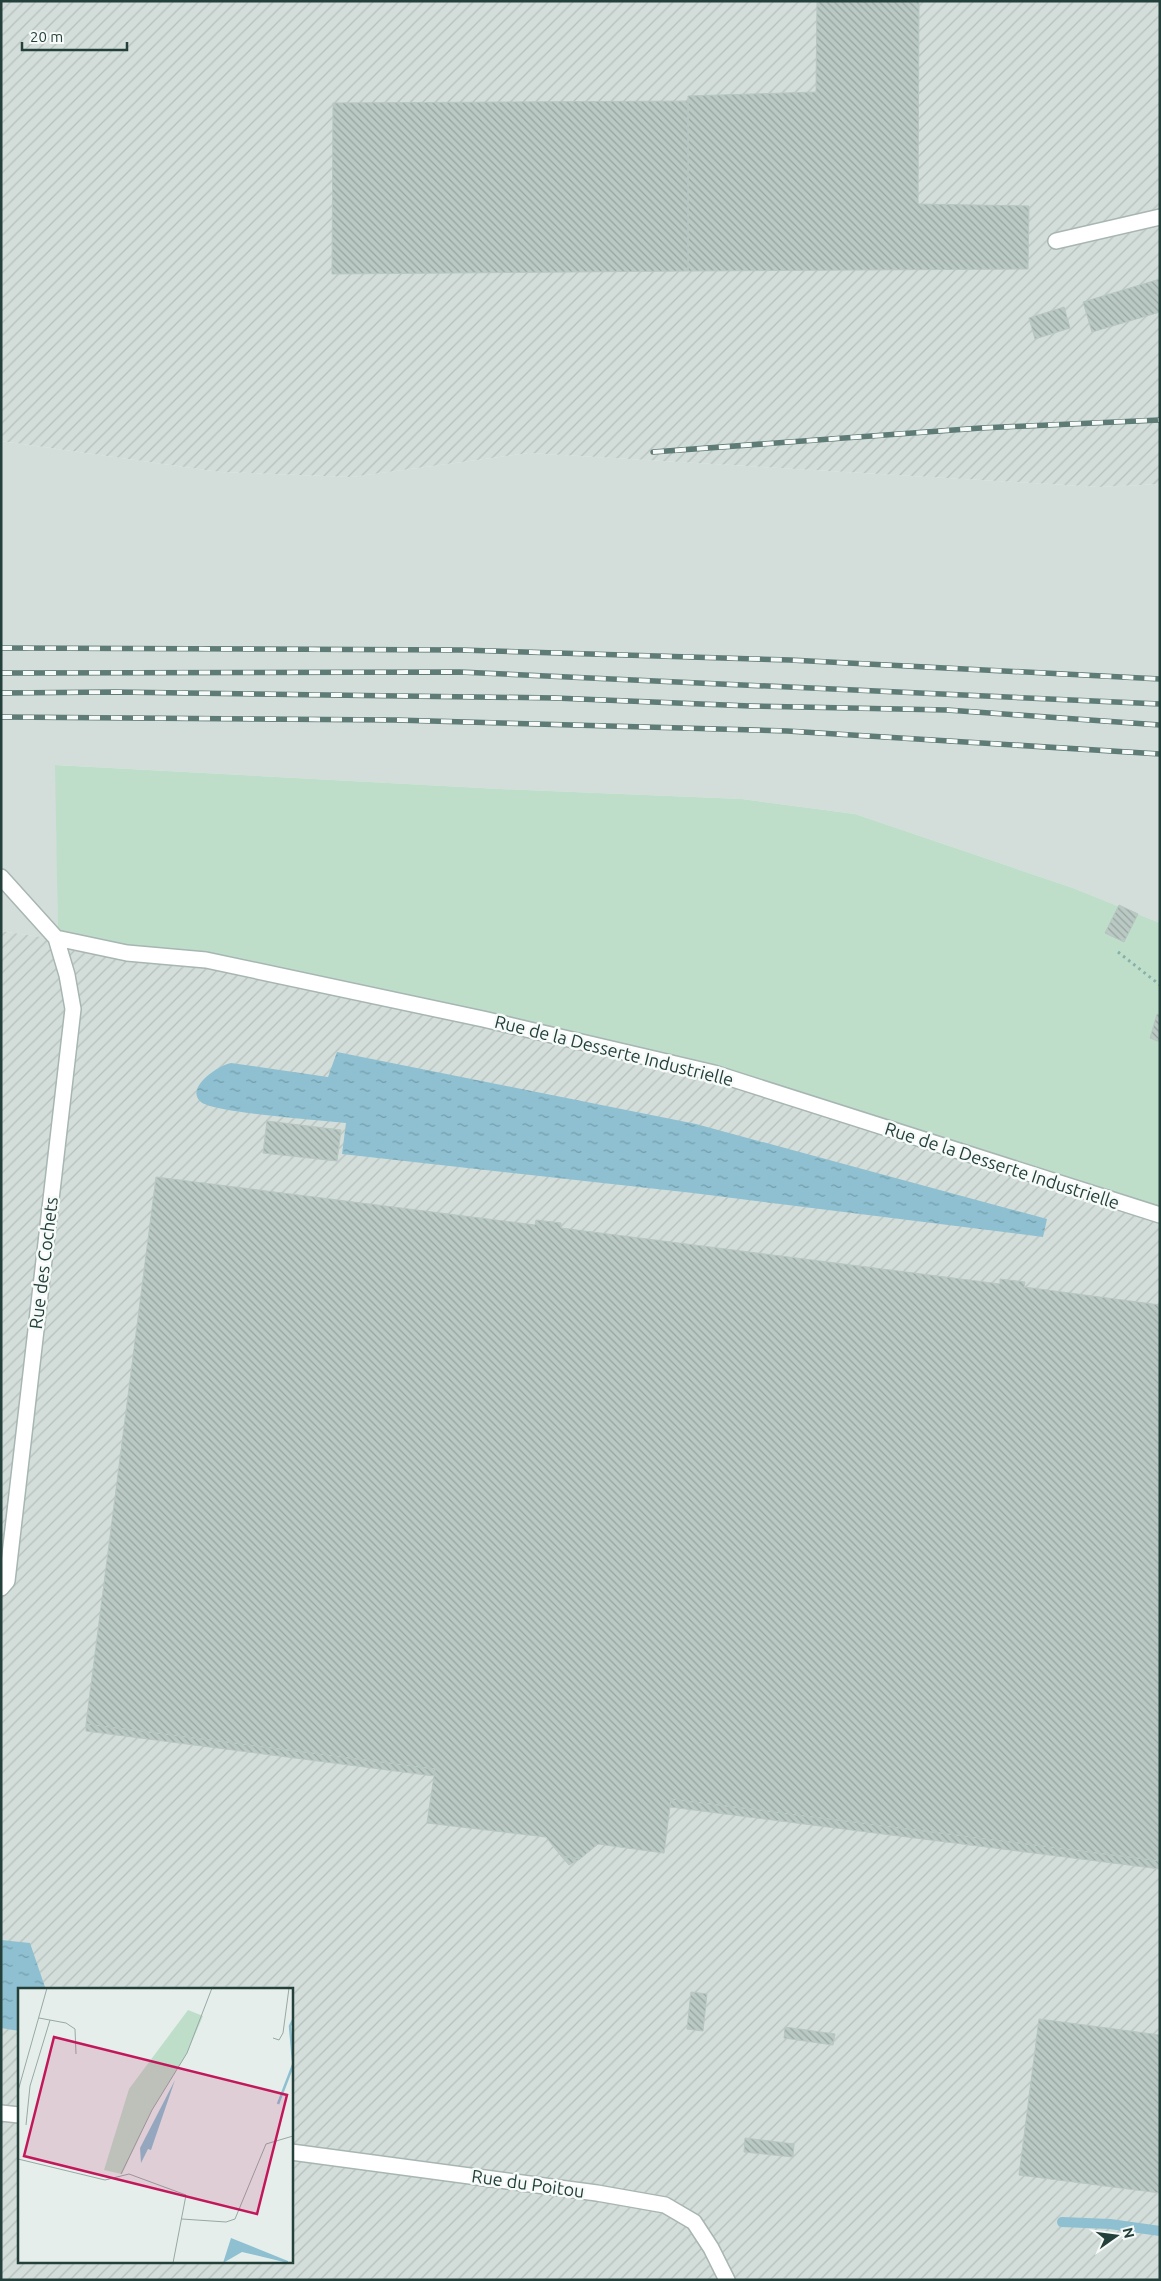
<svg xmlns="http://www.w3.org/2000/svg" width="1161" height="2281" font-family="Ubuntu,sans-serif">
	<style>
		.built { fill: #d3deda }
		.industrial { fill: url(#industrial-furrows); fill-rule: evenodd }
		.green { fill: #bedeca }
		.water { fill: url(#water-ripples) }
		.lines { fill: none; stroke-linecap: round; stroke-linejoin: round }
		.stream { stroke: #8ec0d1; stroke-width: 10 }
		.building { fill: url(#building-back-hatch); stroke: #b7c7c2 }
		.service-casing { stroke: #a7b6b3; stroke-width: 18 }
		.minor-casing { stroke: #a7b6b3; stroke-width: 18 }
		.path { stroke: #86b1a8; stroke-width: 3; stroke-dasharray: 2.5 4; stroke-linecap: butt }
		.service { stroke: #fff; stroke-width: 15 }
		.minor { stroke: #fff; stroke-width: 15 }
		.rail-casing { stroke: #5f7b76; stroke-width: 5.5 }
		.rail { stroke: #f6faf8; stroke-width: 4; stroke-dasharray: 11; stroke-linecap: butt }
		.labels { text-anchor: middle; stroke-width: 5; stroke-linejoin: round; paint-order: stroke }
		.street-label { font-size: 18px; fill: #24403b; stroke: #f6faf8 }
		.inset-river { fill: none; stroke: #8ec0d1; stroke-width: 2.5 }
		.inset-road { fill: none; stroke: #98a8a5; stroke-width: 1 }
		.view { fill: #c2185b; fill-opacity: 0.15; stroke: #c2185b; stroke-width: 2.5 }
		.inset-edge { fill: none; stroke: #24403b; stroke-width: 2.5 }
	</style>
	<defs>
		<pattern id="industrial-furrows" width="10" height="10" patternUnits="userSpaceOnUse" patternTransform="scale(1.25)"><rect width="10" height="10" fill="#d3deda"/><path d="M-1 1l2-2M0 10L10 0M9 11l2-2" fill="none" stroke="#b5c0bc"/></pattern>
		<pattern id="water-ripples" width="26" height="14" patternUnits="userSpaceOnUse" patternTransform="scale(1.25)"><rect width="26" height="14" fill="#8ec0d1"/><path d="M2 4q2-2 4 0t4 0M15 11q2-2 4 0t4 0" fill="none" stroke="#749dab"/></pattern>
		<pattern id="building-back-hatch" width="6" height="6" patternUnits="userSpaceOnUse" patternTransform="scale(1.25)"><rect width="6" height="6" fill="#bac9c4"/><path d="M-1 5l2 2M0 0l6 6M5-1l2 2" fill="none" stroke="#97a5a0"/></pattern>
	</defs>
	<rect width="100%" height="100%" fill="#e5eeeb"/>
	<path class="built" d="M1,441L220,472L351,477L529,453L1099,487L1160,484V923L1073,888L855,814L742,799L500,789L56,765L58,940L1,931Z"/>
	<path class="industrial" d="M1,1H1160V484L1099,487L529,453L351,477L220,472L1,441Z
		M1,931L205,962L714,1076L1160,1218V2280H1ZM19,1990H291V2262H19Z"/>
	<path class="green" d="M55,765L500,789L742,799L855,814L1073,888L1160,923V1218L714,1076L205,962L58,940Z"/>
	<path class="water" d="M337,1052L696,1124L1047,1219L1043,1237L693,1193L342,1154L346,1123C322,1120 214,1113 201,1102C184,1088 219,1065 231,1063L328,1077Z
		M1,1940L30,1943L46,1990H19V2031L1,2028Z"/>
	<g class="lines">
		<path class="stream" d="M1062,2222L1110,2224L1160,2231"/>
	</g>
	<path class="building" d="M817,1H919L918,204L1029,206L1028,269L688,271V96L816,92Z
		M688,101V271L332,274L333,103Z
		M1160,279V312L1092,332L1083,302Z
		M1064,307L1070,328L1035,339L1029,318Z
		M1119,905L1138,914L1124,942L1105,933Z
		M1157,1014L1160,1015V1042L1150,1038Z
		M267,1121L341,1130L337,1161L263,1153Z
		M156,1177L535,1225L536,1220L561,1223V1228L1000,1284V1279L1025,1282L1024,1287L1160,1305V1861L671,1799L664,1853L598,1844L580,1859L561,1856L546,1837L427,1823L435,1769L86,1724Z
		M86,1724L435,1769L434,1776L86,1731Z
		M671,1799L1160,1861V1869L670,1807Z
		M561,1856L580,1859L569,1865Z
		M691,1992L707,1994L703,2031L687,2029Z
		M1039,2019L1160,2035V2193L1019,2175Z
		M785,2027L835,2034L833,2045L784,2038Z
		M745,2138L794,2144L793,2157L744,2152Z"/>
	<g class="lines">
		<defs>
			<path id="service" d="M1056,241L1160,217"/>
			<path id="minor" d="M1,877L56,938L67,975L73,1009L7,1581L1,1588
				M56,938L127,953L206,960L483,1019L714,1073L1160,1215
				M1,2113L19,2115
				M291,2152L597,2193L665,2205L694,2222L711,2248L727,2280"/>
		</defs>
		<use href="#service" class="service-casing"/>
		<use href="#minor" class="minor-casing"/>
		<path class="path" d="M1118,952L1160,985"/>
		<use href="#service" class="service"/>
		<use href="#minor" class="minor"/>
		<defs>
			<path id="rail" d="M653,452L981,428L1160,420
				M1,648L461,650L790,660L1160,679
				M1,673L460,672L1160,704
				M1,693L115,692L555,698L750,706L947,710L1160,725
				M1,717L395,720L787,731L1160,754"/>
		</defs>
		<use href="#rail" class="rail-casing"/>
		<use href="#rail" class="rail"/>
	</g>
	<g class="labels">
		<g class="street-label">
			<text transform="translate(614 1051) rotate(14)" y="6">Rue de la Desserte Industrielle</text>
			<text transform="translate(1002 1166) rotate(18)" y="6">Rue de la Desserte Industrielle</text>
			<text transform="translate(44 1263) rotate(-83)" y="6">Rue des Cochets</text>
			<text transform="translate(528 2184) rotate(8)" y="6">Rue du Poitou</text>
		</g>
	</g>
	<g transform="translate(18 1988)">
		<rect width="275" height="275" fill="#e5eeeb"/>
		<path d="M170,22L185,28L169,65L134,122L104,186L86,182L111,101Z" fill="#bedeca"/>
		<path d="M157,92L133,162L130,161L123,175L122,160ZM213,250L270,273V275L224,264L205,275Z" fill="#8ec0d1"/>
		<path class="inset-river" d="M275,32L272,38L275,73M260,116L275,77"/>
		<path class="inset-road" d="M21,30L48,35L57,41L58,66M255,50L261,52L265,45L271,0M0,103L29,0M8,137L12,98L32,32M0,171L87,192L111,186L168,207L155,275M103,186L134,122L169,65L194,0M164,231L208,234L217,231L248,156L275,148"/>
		<path class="view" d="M36,49L269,107L239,226L6,168Z"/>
		<rect width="275" height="275" class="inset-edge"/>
	</g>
	<rect width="1161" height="2281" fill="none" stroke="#24403b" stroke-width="5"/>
	<g transform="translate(1116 2236) rotate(76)" stroke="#f6faf8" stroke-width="4" paint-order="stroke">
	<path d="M0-4L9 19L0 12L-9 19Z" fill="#24403b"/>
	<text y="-8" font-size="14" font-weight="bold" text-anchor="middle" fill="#24403b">N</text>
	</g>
	<path d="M22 42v8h105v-8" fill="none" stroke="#24403b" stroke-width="2.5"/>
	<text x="30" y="42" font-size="15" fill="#24403b" stroke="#f6faf8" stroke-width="4" paint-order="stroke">20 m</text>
</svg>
